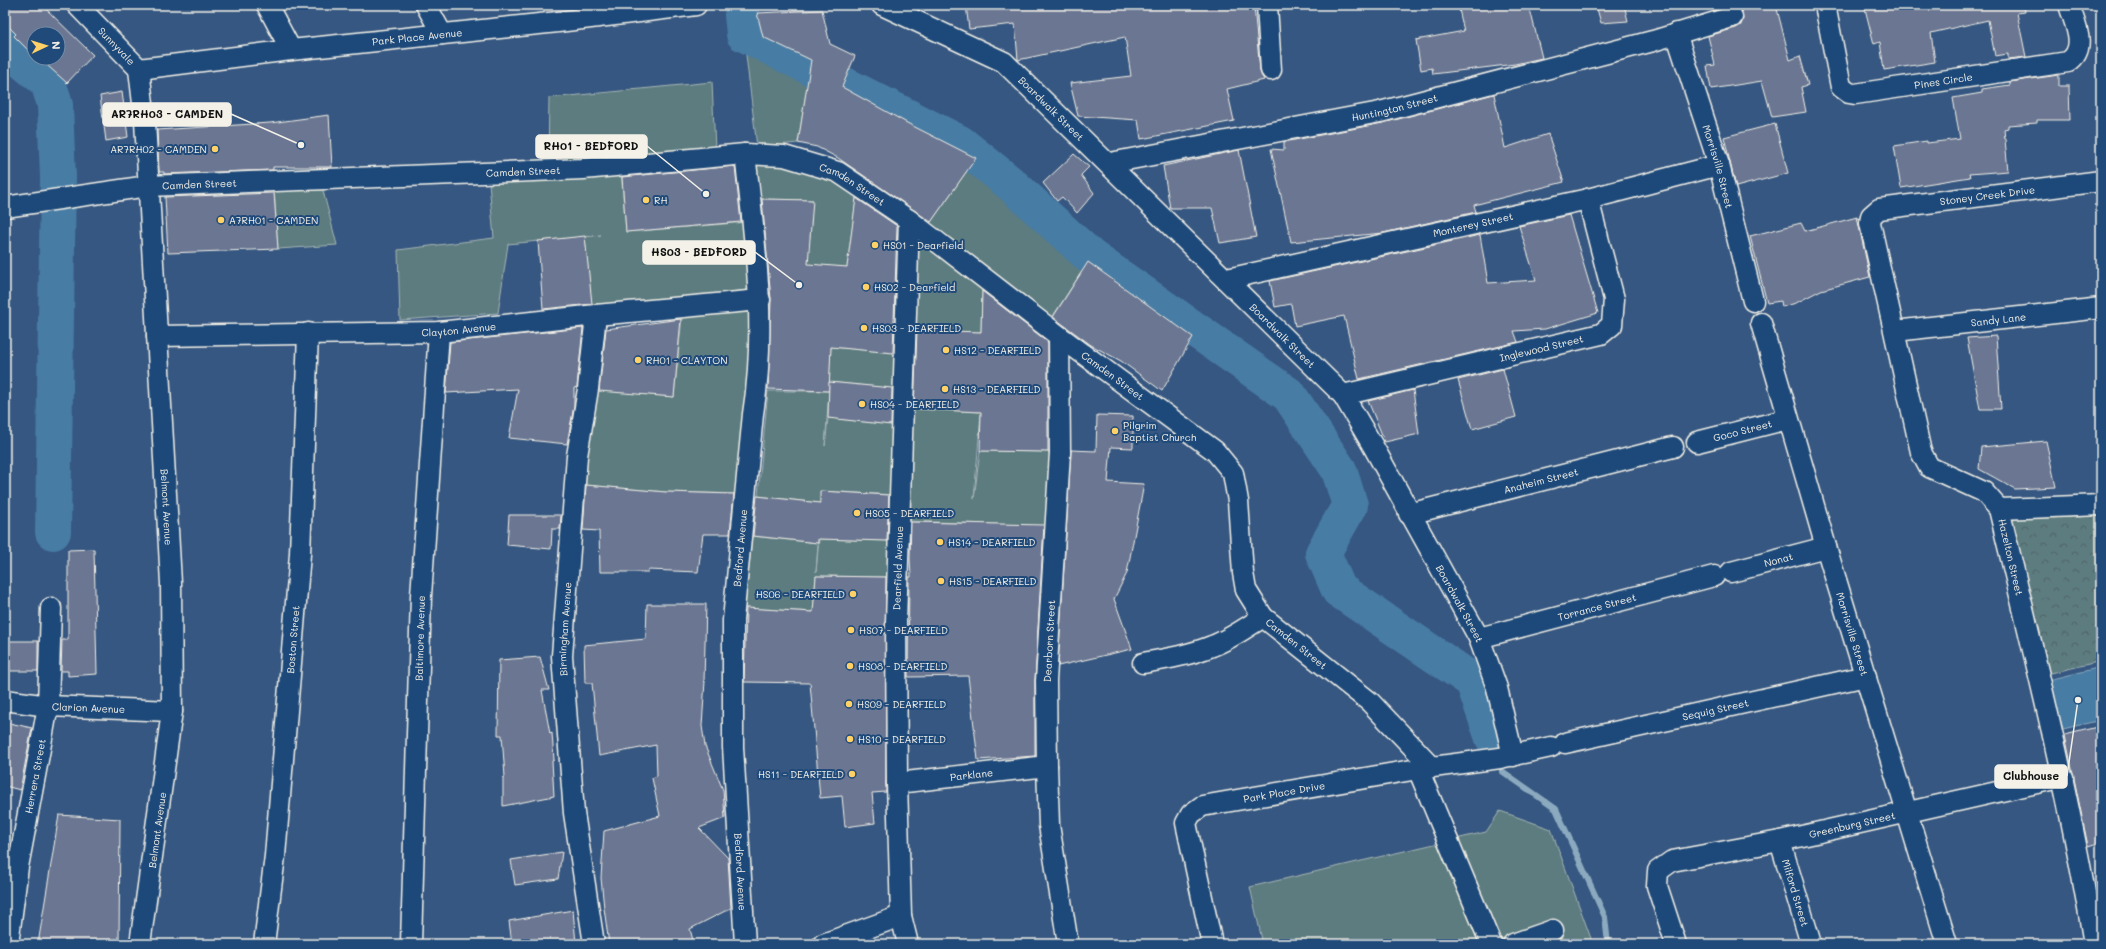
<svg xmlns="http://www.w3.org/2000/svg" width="2106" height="949" font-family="Mali,sans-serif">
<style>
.grass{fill:#5b7b80;stroke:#a8b6b4}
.park{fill:url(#park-crowns);stroke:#a8b6b4}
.water{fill:#477ba4;stroke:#8caabf}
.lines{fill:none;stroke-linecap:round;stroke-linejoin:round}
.stream{stroke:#8caabf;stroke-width:6}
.river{stroke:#477ba4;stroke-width:36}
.building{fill:#6b7692;stroke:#f4f1e8}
.minor-casing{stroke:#f4f1e8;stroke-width:23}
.minor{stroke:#1f4a7a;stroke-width:20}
.poi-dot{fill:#ffd166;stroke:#1f4a7a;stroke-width:1.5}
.labels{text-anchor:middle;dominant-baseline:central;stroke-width:4;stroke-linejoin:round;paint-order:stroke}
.street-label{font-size:10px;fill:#f4f1e8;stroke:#1f4a7a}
.poi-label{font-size:10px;fill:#f4f1e8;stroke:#1f4a7a;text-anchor:start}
.leader{fill:none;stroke:#f4f1e8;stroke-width:1.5}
.callout-dot{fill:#f4f1e8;stroke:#1f4a7a;stroke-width:1.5}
.callout{fill:#f4f1e8;stroke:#f4f1e8;stroke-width:1.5}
.callout-label{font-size:11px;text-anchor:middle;font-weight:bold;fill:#111}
</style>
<defs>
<pattern id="park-crowns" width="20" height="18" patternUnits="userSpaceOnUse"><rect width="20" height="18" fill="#5b7b80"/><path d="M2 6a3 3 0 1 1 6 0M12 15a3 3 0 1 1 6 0" fill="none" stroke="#536466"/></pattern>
</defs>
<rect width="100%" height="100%" fill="#365781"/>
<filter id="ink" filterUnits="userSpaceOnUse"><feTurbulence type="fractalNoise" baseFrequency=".025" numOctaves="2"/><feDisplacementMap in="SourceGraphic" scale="8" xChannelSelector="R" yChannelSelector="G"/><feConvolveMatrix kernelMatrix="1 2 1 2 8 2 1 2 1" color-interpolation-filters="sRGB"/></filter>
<g filter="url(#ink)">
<g class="grass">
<path d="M 745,47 L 809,73 L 798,143 L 757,147 Z"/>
<path d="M 712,82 L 715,150 L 548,163 L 549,98 Z"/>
<path d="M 976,158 L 1011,184 L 1062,237 L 1091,257 L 1051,319 L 929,225 Z"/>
<path d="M 784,163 L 815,171 L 857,193 L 847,267 L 764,264 L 764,241 L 810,238 L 812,200 L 759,199 L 755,166 Z"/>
<path d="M 621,171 L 626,232 L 748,222 L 754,273 L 747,290 L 592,308 L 585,237 L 601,235 L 508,244 L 498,313 L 400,320 L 398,250 L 494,238 L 489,183 Z"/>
<path d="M 274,186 L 322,187 L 337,245 L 278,249 Z"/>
<path d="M 916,233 L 982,286 L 981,332 L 914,330 Z"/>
<path d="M 753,307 L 745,494 L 666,492 L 575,484 L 588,389 L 674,397 L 682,317 Z"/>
<path d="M 831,347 L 897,353 L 897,389 L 829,382 Z"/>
<path d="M 768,391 L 829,391 L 825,446 L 828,418 L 895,425 L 895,495 L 821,491 L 820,503 L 758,496 Z"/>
<path d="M 908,408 L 981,412 L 974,499 L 980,451 L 1050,452 L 1047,526 L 906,521 Z"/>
<path d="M 752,536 L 818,543 L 816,572 L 819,539 L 894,541 L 892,577 L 816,576 L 813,612 L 745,608 Z"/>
<path d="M 1500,811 L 1551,829 L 1593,944 L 1263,944 L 1250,887 L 1486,832 Z"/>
</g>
<path class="park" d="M 2101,516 L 2101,661 L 2047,674 L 2011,519 Z"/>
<path class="water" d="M 2101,667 L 2101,720 L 2063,729 L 2049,680 Z"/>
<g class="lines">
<path class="stream" d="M 1502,771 L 1556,809 L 1605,917 L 1608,944"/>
<g class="river">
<path d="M 742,15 L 744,34 L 960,143 L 1011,184 L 1091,257 L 1289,395 L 1339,470 L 1350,505 L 1323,553 L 1339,590 L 1473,681 L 1493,738"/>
<path d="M 5,47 L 48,82 L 55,105 L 58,177 L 53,532"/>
</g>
</g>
<g class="building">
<path d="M 5,5 L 42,5 L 93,55 L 67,83 L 39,58 L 58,58 L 58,34 L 34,34 L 33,55 L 14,36 L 16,34 L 5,23 Z"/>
<path d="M 966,5 L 1254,6 L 1260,71 L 1264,80 L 1227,89 L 1234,121 L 1141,139 L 1138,120 L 1078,116 L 1070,83 L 1131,76 L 1125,37 L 1018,60 L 1015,24 L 969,29 Z"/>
<path d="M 1458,5 L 1529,5 L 1542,58 L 1515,64 L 1433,74 L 1432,68 L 1421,70 L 1416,40 L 1464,31 Z"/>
<path d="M 1596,5 L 1624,5 L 1628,21 L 1601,23 Z"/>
<path d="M 1712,5 L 1776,5 L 1790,60 L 1800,56 L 1808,85 L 1801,87 L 1806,112 L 1772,117 L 1762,81 L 1711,89 L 1707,66 L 1715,65 L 1708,36 L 1736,28 L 1741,25 L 1743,19 L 1740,9 L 1735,6 L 1713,11 Z"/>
<path d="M 1864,5 L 2024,5 L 2025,12 L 2017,13 L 2026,57 L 2008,59 L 2008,54 L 1995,56 L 1988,20 L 1931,33 L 1935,62 L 1884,70 L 1880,42 L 1874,44 Z"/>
<path d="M 822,10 L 830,44 L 855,56 L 842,87 L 907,123 L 976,158 L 931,222 L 838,158 L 817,147 L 798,143 L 811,60 L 763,37 L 757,13 Z"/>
<path d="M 2059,75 L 2059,86 L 2069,86 L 2070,120 L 2037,120 L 2037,123 L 2008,125 L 2008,128 L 2004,129 L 2008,171 L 1969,174 L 1970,177 L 1901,188 L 1894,146 L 1927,141 L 1927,143 L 1960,139 L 1953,98 L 1982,93 L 1982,89 L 2010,85 L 2010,82 Z"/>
<path d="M 122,92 L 128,137 L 106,141 L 100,96 Z"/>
<path d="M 1494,94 L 1505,148 L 1548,134 L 1564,182 L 1474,205 L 1476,212 L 1383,233 L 1291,242 L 1271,149 L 1284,150 L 1284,142 L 1383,123 Z"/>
<path d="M 329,115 L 332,167 L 273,167 L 273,170 L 164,174 L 164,172 L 159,172 L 157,130 L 270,123 Z"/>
<path d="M 1775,124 L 1788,173 L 1736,187 L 1724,137 Z"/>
<path d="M 1239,150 L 1256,237 L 1220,243 L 1212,208 L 1170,208 L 1163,166 Z"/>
<path d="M 1074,154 L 1089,167 L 1081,175 L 1094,193 L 1077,213 L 1062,197 L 1057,201 L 1043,183 Z"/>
<path d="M 735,166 L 741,222 L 626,232 L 622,177 Z"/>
<path d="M 274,193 L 278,249 L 168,253 L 165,197 Z"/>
<path d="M 856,198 L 897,226 L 893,353 L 831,347 L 829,391 L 768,389 L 771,299 L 762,199 L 813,200 L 808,264 L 847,267 Z"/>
<path d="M 1569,215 L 1598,313 L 1545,329 L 1514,331 L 1518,342 L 1359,379 L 1344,316 L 1295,326 L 1291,304 L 1275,307 L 1270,281 L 1480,235 L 1488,283 L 1536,280 L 1519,226 Z"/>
<path d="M 1857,217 L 1870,277 L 1821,290 L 1796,303 L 1782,307 L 1781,301 L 1767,303 L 1750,236 L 1801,223 L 1805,231 Z"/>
<path d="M 585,236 L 592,304 L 543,309 L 538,241 Z"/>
<path d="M 1088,262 L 1193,337 L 1162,391 L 1121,361 L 1091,345 L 1053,317 Z"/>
<path d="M 982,291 L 1048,342 L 1048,452 L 980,451 L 981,412 L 914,409 L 917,330 L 981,332 Z"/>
<path d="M 681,319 L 674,397 L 599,391 L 606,329 Z"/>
<path d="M 583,328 L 577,387 L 574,388 L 574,406 L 567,444 L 509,438 L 518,389 L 446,393 L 450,342 Z"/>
<path d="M 1996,336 L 2001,409 L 1980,409 L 1967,338 Z"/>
<path d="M 1503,369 L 1516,417 L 1472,429 L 1458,380 Z"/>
<path d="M 829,382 L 892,388 L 891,425 L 828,418 Z"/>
<path d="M 1413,390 L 1419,434 L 1385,442 L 1368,401 Z"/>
<path d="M 1097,415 L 1133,416 L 1133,448 L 1111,447 L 1108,482 L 1144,484 L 1127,573 L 1114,599 L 1132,649 L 1058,666 L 1071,450 L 1096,451 Z"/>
<path d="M 2046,441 L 2056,487 L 2015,489 L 1979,469 L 1981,447 Z"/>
<path d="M 586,485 L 666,492 L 734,494 L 730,534 L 703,534 L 698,572 L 648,570 L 648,572 L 600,572 L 599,531 L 583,530 Z"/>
<path d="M 820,491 L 889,495 L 887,541 L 818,539 L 818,543 L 753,536 L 757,496 L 820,503 Z"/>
<path d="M 509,515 L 561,515 L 560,529 L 552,529 L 551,549 L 507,545 Z"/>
<path d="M 911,522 L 1044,525 L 1035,680 L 1035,756 L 978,760 L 968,676 L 908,677 L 909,577 L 911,577 L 910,558 Z"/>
<path d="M 94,549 L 97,674 L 68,676 L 68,671 L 61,671 L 62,640 L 68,640 L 68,550 Z"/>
<path d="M 816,576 L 886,577 L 886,792 L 872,793 L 875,823 L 845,827 L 842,796 L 820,798 L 810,683 L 744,682 L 746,608 L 813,612 Z"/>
<path d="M 647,604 L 706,604 L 704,682 L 705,681 L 702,726 L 705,746 L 723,790 L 725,818 L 699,828 L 728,858 L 731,908 L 690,929 L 694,944 L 609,944 L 604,908 L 601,878 L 604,831 L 660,816 L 652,778 L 657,776 L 656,745 L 599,756 L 592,683 L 585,683 L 584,645 L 646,639 Z"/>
<rect x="5" y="641" width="33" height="30"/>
<path d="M 540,657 L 549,690 L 542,690 L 550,734 L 552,733 L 554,760 L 552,761 L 554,796 L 503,806 L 503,778 L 505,777 L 502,735 L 498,735 L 499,660 Z"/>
<path d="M 5,722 L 32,728 L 20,790 L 5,786 Z"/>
<path d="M 2101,726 L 2101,842 L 2088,846 L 2065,735 Z"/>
<path d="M 59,815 L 120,819 L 119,944 L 38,944 Z"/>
<path d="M 562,852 L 558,879 L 515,885 L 511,860 Z"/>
<path d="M 573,910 L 576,944 L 512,944 L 509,921 Z"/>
</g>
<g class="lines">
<g class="minor-casing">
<g id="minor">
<path id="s1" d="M 77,5 L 139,69"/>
<path d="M 267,5 L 291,50"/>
<path d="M 426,5 L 442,34"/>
<path id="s2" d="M 882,5 L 1004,62 L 1343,395 L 1373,446 L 1479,638 L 1497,688 L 1513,756"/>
<path d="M 1267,5 L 1271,70"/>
<path id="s3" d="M 1825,5 L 1841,87 L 1849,93 L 1855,94 L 2068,62 C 2088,49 2075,24 2069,5"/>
<path id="s4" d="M 1676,33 L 1719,165 L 1753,301"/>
<path id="s5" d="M 139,69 L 145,121 L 171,583 L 172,711 L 140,944"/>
<path id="s6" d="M 139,69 L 291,50 L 558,22 L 696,5"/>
<path id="s7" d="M 745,154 C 755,241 767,327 753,414 L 733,620 L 733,747 L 745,944"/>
<path id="s8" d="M 1110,163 L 1380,112 L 1653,41 L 1732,17"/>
<path id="s9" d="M 5,207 L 148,186 L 583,169 L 745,154 L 784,156 L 838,172 L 909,220 L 1059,336 L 1215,451 L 1233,473 L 1238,501 L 1243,573 L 1246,590 L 1263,617 L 1370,702 L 1432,767"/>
<path id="s10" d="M 1227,279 L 1588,199 L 1719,165"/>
<path id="s11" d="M 1761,323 L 1826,547 L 1947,944"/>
<path id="s12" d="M 1895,331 L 2101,308"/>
<path id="s13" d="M 157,336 L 439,332 L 596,315 L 760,300"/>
<path d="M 1059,336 L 1060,453 L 1046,681 L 1047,766 L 1049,825 L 1068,944"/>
<path id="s14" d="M 1343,395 L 1601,334 L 1612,325 L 1614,299 L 1588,199"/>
<path id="s15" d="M 1697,442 L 1788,419"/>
<path d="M 1999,509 L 2101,505"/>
<path id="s16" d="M 1409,514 L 1673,447"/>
<path id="s17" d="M 1731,572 L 1826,547"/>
<path id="s18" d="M 1479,638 L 1714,576"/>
<path d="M 1143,663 C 1166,659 1190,655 1212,646 C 1231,639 1247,627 1263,617"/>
<path id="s19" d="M 5,700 L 48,706 L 172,711"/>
<path id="s20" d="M 1565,743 L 1866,676"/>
<path d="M 1418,769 L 1491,944"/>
<path id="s21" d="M 897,783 L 1047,766"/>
<path id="s22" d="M 1780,841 L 1811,944"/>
<path id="s23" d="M 8,944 L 18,867 L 48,706 L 51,608"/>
<path id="s24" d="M 264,944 L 275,856 L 300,554 L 308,333"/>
<path id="s25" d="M 411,944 L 421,596 L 439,332"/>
<path id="s26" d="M 594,944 L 574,813 L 562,656 L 577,456 L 588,389 L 596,315"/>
<path d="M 823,944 L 901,916"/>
<path id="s27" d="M 908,944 L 901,916 L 897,783 L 896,622 L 909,220"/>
<path id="s28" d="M 1212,944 L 1186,823 L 1191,814 L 1202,806 L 1418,769 L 1500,758 L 1551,747"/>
<path d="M 1513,944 L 1553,930"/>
<path id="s29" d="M 1676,944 L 1657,886 L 1658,871 L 1672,861 L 1780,841 L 2063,777"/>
<path id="s30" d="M 2094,944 C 2070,797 2034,654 1999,509 L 1984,492 L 1929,467 L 1921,452 L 1870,223 L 1871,216 L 1879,209 L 2101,181"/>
</g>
</g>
<use href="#minor" class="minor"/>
</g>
</g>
<g class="poi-dot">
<circle cx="215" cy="149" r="4"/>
<circle cx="646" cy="200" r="4"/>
<circle cx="221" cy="220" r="4"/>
<circle cx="875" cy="245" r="4"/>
<circle cx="866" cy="287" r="4"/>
<circle cx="864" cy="328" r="4"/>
<circle cx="946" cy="350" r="4"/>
<circle cx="638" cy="360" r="4"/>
<circle cx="945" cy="389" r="4"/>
<circle cx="862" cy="404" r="4"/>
<circle cx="1115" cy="431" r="4"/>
<circle cx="857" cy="513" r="4"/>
<circle cx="940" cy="542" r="4"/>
<circle cx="941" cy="581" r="4"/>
<circle cx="853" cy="594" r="4"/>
<circle cx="851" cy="630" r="4"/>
<circle cx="850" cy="666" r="4"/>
<circle cx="849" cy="704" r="4"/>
<circle cx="850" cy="739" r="4"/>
<circle cx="852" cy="774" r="4"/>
</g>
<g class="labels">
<g class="street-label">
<text stroke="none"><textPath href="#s6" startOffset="280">Park Place Avenue</textPath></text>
<text stroke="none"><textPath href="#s1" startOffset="57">Sunnyvale</textPath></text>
<text stroke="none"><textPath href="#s3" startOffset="189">Pines Circle</textPath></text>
<text stroke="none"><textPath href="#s8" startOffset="290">Huntington Street</textPath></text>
<text stroke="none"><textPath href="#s2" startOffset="201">Boardwalk Street</textPath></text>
<text stroke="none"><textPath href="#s4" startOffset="140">Morrisville Street</textPath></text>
<text stroke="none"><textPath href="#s9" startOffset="520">Camden Street</textPath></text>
<text stroke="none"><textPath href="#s9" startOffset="196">Camden Street</textPath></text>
<text stroke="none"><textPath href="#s9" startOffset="856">Camden Street</textPath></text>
<text stroke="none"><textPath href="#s30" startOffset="907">Stoney Creek Drive</textPath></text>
<text stroke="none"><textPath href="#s10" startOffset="252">Monterey Street</textPath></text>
<text stroke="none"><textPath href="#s12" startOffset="104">Sandy Lane</textPath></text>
<text stroke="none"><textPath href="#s13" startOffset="302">Clayton Avenue</textPath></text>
<text stroke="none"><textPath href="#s2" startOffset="525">Boardwalk Street</textPath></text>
<text stroke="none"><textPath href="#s14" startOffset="204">Inglewood Street</textPath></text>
<text stroke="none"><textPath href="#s9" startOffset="1180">Camden Street</textPath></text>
<text stroke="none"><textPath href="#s15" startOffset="47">Goco Street</textPath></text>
<text stroke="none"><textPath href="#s16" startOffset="136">Anaheim Street</textPath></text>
<text stroke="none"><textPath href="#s5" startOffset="439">Belmont Avenue</textPath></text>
<text transform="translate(740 548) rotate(-85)">Bedford Avenue</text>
<text transform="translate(2011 557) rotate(77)">Hazelton Street</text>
<text stroke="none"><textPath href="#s17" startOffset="49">Nonat</textPath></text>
<text stroke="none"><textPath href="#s27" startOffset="377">Dearfield Avenue</textPath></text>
<text stroke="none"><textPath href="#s2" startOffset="849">Boardwalk Street</textPath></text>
<text stroke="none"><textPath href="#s18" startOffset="122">Torrance Street</textPath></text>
<text stroke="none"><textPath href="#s26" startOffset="317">Birmingham Avenue</textPath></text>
<text stroke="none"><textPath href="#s11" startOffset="324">Morrisville Street</textPath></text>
<text stroke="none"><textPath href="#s25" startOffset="306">Baltimore Avenue</textPath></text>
<text stroke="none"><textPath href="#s24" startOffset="306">Boston Street</textPath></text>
<text transform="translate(1049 641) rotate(-87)">Dearborn Street</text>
<text stroke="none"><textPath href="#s9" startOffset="1528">Camden Street</textPath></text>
<text stroke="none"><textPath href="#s19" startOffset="84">Clarion Avenue</textPath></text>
<text stroke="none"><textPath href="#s20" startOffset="154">Sequig Street</textPath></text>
<text stroke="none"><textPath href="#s21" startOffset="75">Parklane</textPath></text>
<text stroke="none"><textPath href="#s23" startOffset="170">Herrera Street</textPath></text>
<text stroke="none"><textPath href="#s28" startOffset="231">Park Place Drive</textPath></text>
<text stroke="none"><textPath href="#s29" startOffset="277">Greenburg Street</textPath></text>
<text transform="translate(157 830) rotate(-82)">Belmont Avenue</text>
<text stroke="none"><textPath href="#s7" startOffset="720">Bedford Avenue</textPath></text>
<text stroke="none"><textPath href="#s22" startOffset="54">Milford Street</textPath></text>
</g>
<g class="poi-label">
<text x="207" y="149" text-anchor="end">AR7RH02 - CAMDEN</text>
<text x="654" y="200">RH</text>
<text x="229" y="220">A7RH01 - CAMDEN</text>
<text x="883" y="245">HS01 - Dearfield</text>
<text x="874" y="287">HS02 - Dearfield</text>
<text x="872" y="328">HS03 - DEARFIELD</text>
<text x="954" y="350">HS12 - DEARFIELD</text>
<text x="646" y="360">RH01 - CLAYTON</text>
<text x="953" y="389">HS13 - DEARFIELD</text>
<text x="870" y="404">HS04 - DEARFIELD</text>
<text x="1123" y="425">Pilgrim<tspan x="1123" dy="12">Baptist Church</tspan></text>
<text x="865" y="513">HS05 - DEARFIELD</text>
<text x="948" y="542">HS14 - DEARFIELD</text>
<text x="949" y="581">HS15 - DEARFIELD</text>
<text x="845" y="594" text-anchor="end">HS06 - DEARFIELD</text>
<text x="859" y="630">HS07 - DEARFIELD</text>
<text x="858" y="666">HS08 - DEARFIELD</text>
<text x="857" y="704">HS09 - DEARFIELD</text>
<text x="858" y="739">HS10 - DEARFIELD</text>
<text x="844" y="774" text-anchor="end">HS11 - DEARFIELD</text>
</g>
</g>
<path class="leader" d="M301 145L231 114M706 194L647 146M799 285L755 252M2078 700L2067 776"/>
<g class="callout-dot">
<circle cx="301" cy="145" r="4"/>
<circle cx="706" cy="194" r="4"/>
<circle cx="799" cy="285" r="4"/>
<circle cx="2078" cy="700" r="4"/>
</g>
<g class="callout">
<rect x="103" y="103" width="128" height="23" rx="4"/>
<rect x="536" y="135" width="111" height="23" rx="4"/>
<rect x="643" y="241" width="112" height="23" rx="4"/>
<rect x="1995" y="765" width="72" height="23" rx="4"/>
</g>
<g class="callout-label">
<text x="167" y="118">AR7RH03 - CAMDEN</text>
<text x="591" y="150">RH01 - BEDFORD</text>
<text x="699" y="256">HS03 - BEDFORD</text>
<text x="2031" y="780">Clubhouse</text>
</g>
<rect width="2106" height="949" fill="none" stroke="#1f4a7a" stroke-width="20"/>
<rect x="10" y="10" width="2086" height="929" fill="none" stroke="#f4f1e8" stroke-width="1.5" filter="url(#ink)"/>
<g transform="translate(46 46) rotate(86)"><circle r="19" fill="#1f4a7a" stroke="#748da6"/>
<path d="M0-3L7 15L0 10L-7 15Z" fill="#ffd166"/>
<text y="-6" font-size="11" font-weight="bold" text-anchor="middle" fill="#f4f1e8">N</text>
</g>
</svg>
